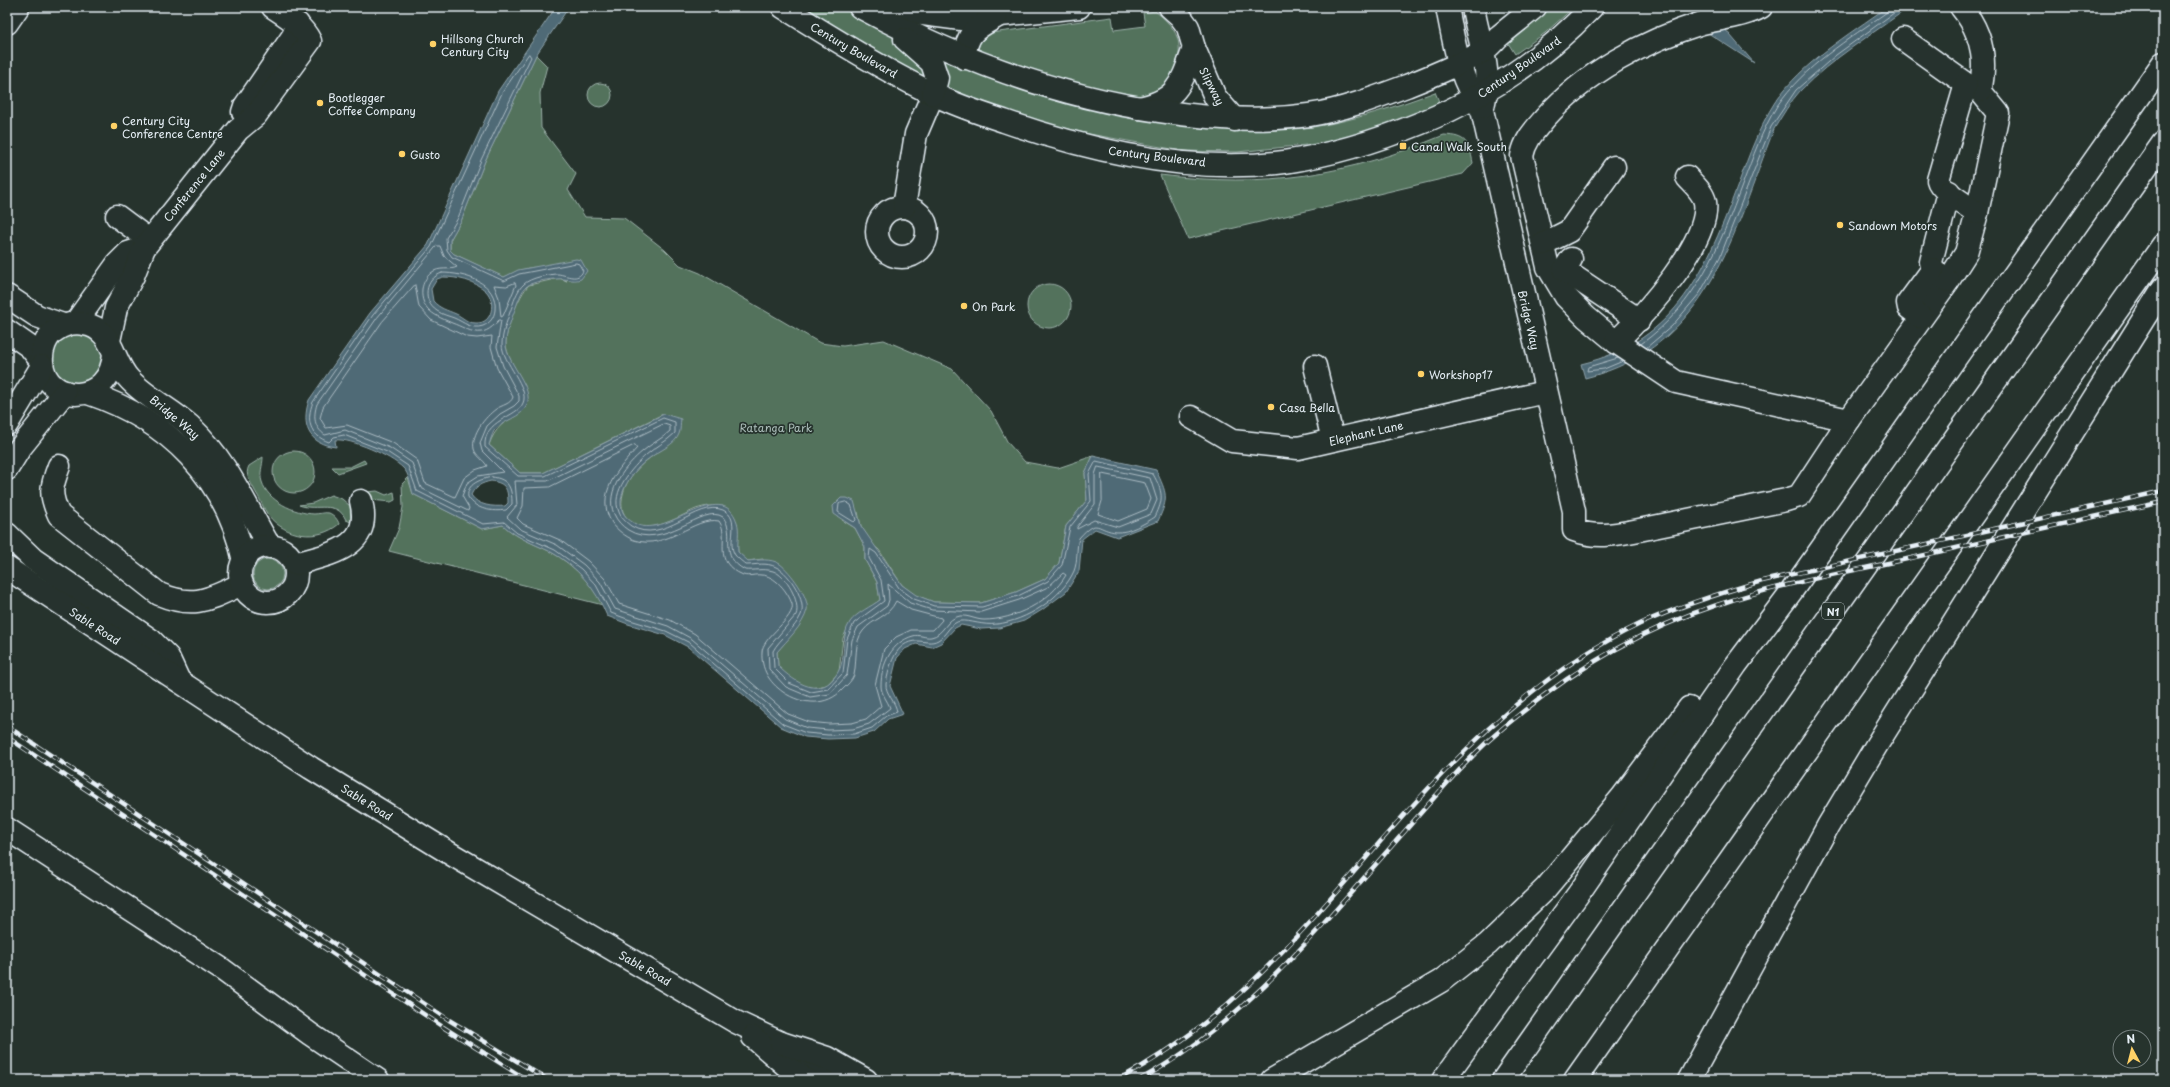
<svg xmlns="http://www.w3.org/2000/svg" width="2170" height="1087" font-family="'Playpen Sans',sans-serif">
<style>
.green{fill:#52725c;stroke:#9db2aa}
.water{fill:#506b76;stroke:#8da1aa;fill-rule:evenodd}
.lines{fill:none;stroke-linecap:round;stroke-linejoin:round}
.shore{stroke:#abbbc4;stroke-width:1}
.minor-casing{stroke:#e8f1f8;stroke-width:25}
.major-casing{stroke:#e8f1f8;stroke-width:25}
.highway-casing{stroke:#e8f1f8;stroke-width:25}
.minor{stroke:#26332d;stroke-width:22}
.major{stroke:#26332d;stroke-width:22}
.highway{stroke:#26332d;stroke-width:22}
.rail-casing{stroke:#e8f1f8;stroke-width:4.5}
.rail{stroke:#26332d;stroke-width:3;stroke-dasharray:9;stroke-linecap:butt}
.poi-dot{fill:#ffd166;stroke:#26332d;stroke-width:1.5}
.labels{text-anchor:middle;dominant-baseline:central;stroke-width:3.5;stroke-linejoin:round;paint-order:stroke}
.shield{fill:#26332d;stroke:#aeb8bb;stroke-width:1}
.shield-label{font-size:10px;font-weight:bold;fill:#e8f1f8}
.poi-label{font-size:11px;fill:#e8f1f8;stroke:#26332d;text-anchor:start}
.street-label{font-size:11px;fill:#e8f1f8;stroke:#26332d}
.park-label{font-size:11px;fill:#acbeba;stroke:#26332d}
</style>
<rect width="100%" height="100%" fill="#26332d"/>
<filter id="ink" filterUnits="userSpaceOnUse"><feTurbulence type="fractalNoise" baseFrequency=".025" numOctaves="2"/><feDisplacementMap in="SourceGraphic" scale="8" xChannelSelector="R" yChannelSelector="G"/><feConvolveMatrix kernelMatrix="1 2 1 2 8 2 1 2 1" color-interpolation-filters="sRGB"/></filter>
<g filter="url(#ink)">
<g class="green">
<path d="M 795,7 C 809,7 825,5 838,7 C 849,9 877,28 888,34 C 911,46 935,57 959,66 C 1043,101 1132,122 1222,128 C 1252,130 1283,131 1313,127 C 1355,120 1395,107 1435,92 L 1440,104 L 1356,136 L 1316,144 L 1237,152 L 1183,151 L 1084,133 L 1031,119 L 974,100 L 932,82 Z"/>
<path d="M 1548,7 L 1574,7 L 1545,33 L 1515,54 L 1508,43 Z"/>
<path d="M 1155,11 C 1188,36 1182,55 1168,89 L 1137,99 L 1050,80 L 978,51 L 979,44 L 975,42 L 982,35 L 991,33 L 1112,17 L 1114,30 L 1145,26 L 1143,13 Z"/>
<path d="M 536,55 L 547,66 L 540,93 L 541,128 L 576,174 L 568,190 L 585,217 L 624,218 L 665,250 L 680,265 L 700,273 L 820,343 L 843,346 L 884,340 L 952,369 L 991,411 L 1008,443 L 1025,462 L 1058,468 L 1093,456 L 1085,473 L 1087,500 L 1066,526 L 1059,563 L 1045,579 L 1016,592 L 981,603 L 934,602 L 915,595 L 902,585 L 879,550 L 871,543 L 861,526 L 858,512 L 842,520 L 855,528 L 865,547 L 865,560 L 877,582 L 880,600 L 851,621 L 843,638 L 839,672 L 827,685 L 811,688 L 791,680 L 778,666 L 777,652 L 789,638 L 763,559 L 747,561 L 738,552 L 736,521 L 723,506 C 714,505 705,506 696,509 C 677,517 644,540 626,517 C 621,510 621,503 623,494 C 628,472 649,458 667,446 L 663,414 L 543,473 L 520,473 L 489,445 C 495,428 503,422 519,414 L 525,386 C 518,373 509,361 506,346 C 504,332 519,294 529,285 L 559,278 L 567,281 C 536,264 537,263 504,277 L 499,275 L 454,254 L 450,250 L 450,240 L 462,219 L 485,161 Z"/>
<circle cx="600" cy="95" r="12"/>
<path d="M 1444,135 C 1466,136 1469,142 1473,163 L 1463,174 L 1188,239 L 1160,175 C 1266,188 1346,176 1444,135 Z"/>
<circle cx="1049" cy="306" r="22"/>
<path d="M 86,329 L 107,358 L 94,382 L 67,385 L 53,372 C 52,335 50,337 86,329 Z"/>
<circle cx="294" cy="472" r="21"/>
<path d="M 263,457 C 263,466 259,473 262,482 C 268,501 294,513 314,514 C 319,514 324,512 329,513 C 334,515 338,520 339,524 C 318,542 285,537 268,515 C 263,508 260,498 255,491 C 251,482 244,475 249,466 Z"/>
<path d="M 364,460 L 366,463 L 338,473 L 332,467 L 350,467 Z"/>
<path d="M 408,478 L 413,494 L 482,529 L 503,525 C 518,539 533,543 551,552 C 574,565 591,583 603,605 L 389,551 L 399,528 L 403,507 L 402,484 Z"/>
<path d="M 377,491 L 386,495 L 394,492 L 395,500 L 391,502 L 371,500 L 367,492 Z"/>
<path d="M 331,495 L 342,499 L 350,506 L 351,522 L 346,520 C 337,499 316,512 299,505 L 313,503 Z"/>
<circle cx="268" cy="574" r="15"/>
</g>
<g class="water">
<path d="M 556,7 L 569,7 L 536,55 L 485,161 L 462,219 L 450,240 L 450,250 L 454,254 L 504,277 L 518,270 L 576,259 L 581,260 L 587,271 L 581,279 C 572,282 566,278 557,279 C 549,279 538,281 530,284 C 522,288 519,299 516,307 C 512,318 505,334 506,346 C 508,364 534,388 527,405 C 522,418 502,420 494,431 C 492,435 490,441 489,445 L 520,473 L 543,473 L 664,414 L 681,419 C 680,423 681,430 679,434 C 675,445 660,450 651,457 C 637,466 616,491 622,510 C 624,516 629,520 634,523 C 664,542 722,476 737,522 C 740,531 737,542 738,552 L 748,561 C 758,560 771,558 780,564 C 790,571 810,598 807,610 C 803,626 787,640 777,652 L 778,666 C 795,683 822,701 838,672 C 847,658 840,637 850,622 C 856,613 872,606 880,600 L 877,582 L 865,560 L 865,547 L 855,528 L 834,514 L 833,506 L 841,498 L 847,498 L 854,501 L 861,526 L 902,585 L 916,595 L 934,602 L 981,603 L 1016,592 L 1045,579 L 1059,563 L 1066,526 L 1087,500 L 1085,473 L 1093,456 L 1156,470 C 1167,494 1169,497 1158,521 L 1117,537 L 1095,529 L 1082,539 L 1079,571 L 1066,592 L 1042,610 L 1024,621 L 999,628 L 981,629 L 961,625 L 955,628 L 941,643 L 932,647 L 916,644 L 905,649 L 897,658 L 890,686 L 903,714 L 888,719 L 874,732 L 855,738 L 828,739 L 805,737 L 781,727 L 688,647 L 665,635 L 628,624 L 607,616 C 596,589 577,566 551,552 C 533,543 518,539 503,525 L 482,529 L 413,494 C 411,487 409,473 403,468 C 391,456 351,438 335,440 L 336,447 C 308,444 301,425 309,400 L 370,313 L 428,245 L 498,91 ZM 443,277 C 457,277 475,281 486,291 C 496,301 493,324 476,323 C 467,323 463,317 456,314 C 447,310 440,309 433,301 L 431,289 L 437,279 ZM 491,481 C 506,483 508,489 508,503 L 505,506 C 493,507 478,506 471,495 C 475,486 482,483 491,481 Z"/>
<path d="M 1887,7 L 1909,7 C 1873,34 1832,58 1800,91 C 1790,102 1782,116 1774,129 C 1733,233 1710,347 1585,378 L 1581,364 C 1678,341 1707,267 1739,182 C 1749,155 1759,127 1775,102 C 1803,62 1848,35 1887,7 Z"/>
<path d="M 1724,28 L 1754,63 L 1705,31 Z"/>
</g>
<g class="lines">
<g class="shore">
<path d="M 529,54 L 531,57 L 481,160 L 458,218 L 446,238 L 447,250 L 452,257 L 504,281 L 519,274 L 576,263 L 579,264 L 583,271 C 578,282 567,275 558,274 C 549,274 530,278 524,284 C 516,291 514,302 510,312 C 507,321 502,334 502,344 C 502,362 530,388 523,403 C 517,418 483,419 485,447 L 518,476 L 545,476 L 663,418 L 675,422 L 675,433 C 666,442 655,447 646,455 C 632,468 610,492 619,512 C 621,518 626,522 631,526 C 663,546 697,499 723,510 C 742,519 726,542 735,555 C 737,558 743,562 746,565 C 757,565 766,562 776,567 C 790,573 807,602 801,615 C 795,629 780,638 773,651 L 774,668 L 789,683 L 811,692 L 828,689 L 843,673 L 847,639 L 854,623 L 884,601 L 881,580 L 869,558 L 870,549 L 876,553 L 899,588 L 914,599 L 934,606 L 982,607 L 1018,596 L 1048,581 L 1062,565 L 1070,527 L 1091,501 L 1089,474 L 1096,461 L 1153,474 C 1163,492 1164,499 1155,517 C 1146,523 1128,533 1117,532 C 1097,531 1098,516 1079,538 C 1076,548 1078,561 1074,571 C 1062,598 1026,621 997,624 C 983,626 970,620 961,621 C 950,622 947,635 938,640 C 931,644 925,641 917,641 C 895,641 889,667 886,684 C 885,693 896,702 897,712 L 886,716 L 872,728 L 854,734 L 828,735 L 806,733 L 783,724 L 690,643 L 666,631 L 630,620 L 611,613 L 596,585 L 581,569 L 555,550 L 517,533 L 504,522 L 483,524 L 417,491 L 408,466 L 387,452 L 344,435 L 334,437 L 329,442 C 309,435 306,420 313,402 L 373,315 L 431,247 L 502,93 Z"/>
<path d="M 437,246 L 440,246 L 444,256 L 457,267 C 450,271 439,266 431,273 C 426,277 423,283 422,289 C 420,310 436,316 452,323 C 471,330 481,341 499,320 L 501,320 L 497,347 L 503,366 L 519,396 L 519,401 L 514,406 L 500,414 L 487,426 L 480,443 L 482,451 L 503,472 L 478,476 L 467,483 L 462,496 L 469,508 L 468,511 L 421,488 L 412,463 L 390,448 L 345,430 L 325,435 C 314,427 313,417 317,404 L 377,318 Z"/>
<path d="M 442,273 C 464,273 498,282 495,310 C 494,318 490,323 483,326 C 471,330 464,322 454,318 C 449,316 443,315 437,311 C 422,301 424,279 442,273 Z"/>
<path d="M 515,283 L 516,285 L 503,316 L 501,317 L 499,298 L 494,285 L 506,286 Z"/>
<path d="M 415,285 L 419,307 L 431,320 L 467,337 L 477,338 L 492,336 L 491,347 L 497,368 L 513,397 C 511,404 502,405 496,409 C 485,417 471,434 474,449 C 476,456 484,460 487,466 L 475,470 L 464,478 L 455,497 L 425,483 L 417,460 L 393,443 L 347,425 L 326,428 L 320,418 L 323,407 L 382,322 Z"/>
<path d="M 1641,344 C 1698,303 1719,247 1743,183 C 1753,157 1762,130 1777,106 C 1804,66 1849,39 1887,12 L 1889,7"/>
<path d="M 1646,348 L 1672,326 L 1700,293 L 1720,257 L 1771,127 L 1796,90 L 1836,55 L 1902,7"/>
<path d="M 1618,358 L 1588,367 L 1587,371 L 1604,369 L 1623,361"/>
<path d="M 664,424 L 670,426 L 670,431 C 662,439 652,443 643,451 C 627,464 604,491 614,514 C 617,521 622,526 628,530 C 663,552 703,503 723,517 C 737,535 717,555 745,570 C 754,571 763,568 773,571 C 786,575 801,602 796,615 L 768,648 L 769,669 L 786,687 L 810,697 L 830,694 L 847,675 L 852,640 L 858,627 L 887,606 L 889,600 L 888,584 L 910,603 L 932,610 L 981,612 L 1019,600 L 1048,587 L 1063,573 L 1066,575 C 1050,602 1014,620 984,620 C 976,620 968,615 960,616 C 946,618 944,635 931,637 C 925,638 919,634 913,636 C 892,642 881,664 881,686 C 881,694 888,701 890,708 L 869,724 L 853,729 L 828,730 L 807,728 L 785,719 L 692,639 L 668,626 L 615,609 L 600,582 L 584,565 L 557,545 L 520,529 L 507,517 L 517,505 L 515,481 L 547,481 Z"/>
<path d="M 635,445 L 637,448 C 619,468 594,495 612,523 C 617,530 626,537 634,540 C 667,551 694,516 719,521 C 731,538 710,561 743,575 C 749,577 755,574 761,575 C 775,575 788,592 792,604 C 796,618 762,637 762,652 C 761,669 769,682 783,692 C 802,705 827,707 843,689 C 847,685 852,681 854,675 C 857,662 854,641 863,631 C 873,618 888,618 896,601 L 911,610 L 941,618 L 942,620 L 933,630 L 911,630 L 896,637 L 884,649 L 875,685 L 881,706 L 866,719 L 852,723 L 829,724 L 809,722 L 788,714 L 695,634 L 670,620 L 619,604 L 605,579 L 588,561 L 560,540 L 523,524 L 517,518 L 523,506 L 524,488 L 549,487 Z"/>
<path d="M 1098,467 L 1150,478 L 1157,500 L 1151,514 L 1118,527 L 1094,520 L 1077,529 L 1077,527 L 1095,504 L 1095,475 Z"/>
<path d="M 1102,474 L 1145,483 L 1151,499 L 1147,509 L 1118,521 L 1098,514 L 1102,501 Z"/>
<path d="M 492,477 C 509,479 512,488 512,504 L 506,510 C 492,512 476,510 468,497 C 466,484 481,479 492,477 Z"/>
<path d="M 846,502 L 851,505 L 856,520 L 854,522 L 838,512 L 839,504 Z"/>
</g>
<g class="minor-casing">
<g id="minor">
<path d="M 890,7 L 915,13 L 961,19 L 1079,7"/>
<path d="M 1170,7 L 1180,16 L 1188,27 L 1194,48 L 1215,97 L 1235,120"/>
<path d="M 1447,7 C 1454,42 1459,81 1482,110 L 1574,511 L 1574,530 C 1595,538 1613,535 1634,531 L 1786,500 L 1799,496 L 1849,420 L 1948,281 L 1966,253 L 1977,213 L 1998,113 L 1980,91 L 1966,84 L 1903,39"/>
<path d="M 1473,7 C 1479,46 1493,66 1483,107"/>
<path d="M 1761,7 C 1743,17 1722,18 1702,23 C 1644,41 1586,72 1545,118 C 1534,131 1525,140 1522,156 L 1548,267 L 1566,297 L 1586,317 L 1616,342 L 1676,382 L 1849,420"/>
<path d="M 1961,7 C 1982,32 1987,61 1980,91"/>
<path d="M 7,23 L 18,7"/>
<path d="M 964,58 C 967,32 975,29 996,17"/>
<path d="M 1966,84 L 1938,180 C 1940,190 1968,206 1977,213"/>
<path d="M 1138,108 C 1178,101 1182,82 1194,48"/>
<path d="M 243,112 L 245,106 L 293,36 L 298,24"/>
<circle cx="902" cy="232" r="25"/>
<path d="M 904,207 L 916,134 L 933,94"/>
<path d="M 117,216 L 149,240"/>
<path d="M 1543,244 L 1569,231 L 1614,167"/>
<path d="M 1571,259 L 1564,270 L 1639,320"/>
<path d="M 1948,281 L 1933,269 L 1931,262 L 1949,192"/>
<path d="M 7,296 L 37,316 L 63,325"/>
<path d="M 1921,317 L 1909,308 L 1908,303 L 1933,269"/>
<path d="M 76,322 L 118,263 L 128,253 L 144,248"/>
<path d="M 7,331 L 30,347 L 41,361"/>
<path d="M 109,341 L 116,308 L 133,276 L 144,248 L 238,130 L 256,115 L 310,41 C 302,25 288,17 273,7"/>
<path d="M 1616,342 C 1644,315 1711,241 1705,202 C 1703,192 1693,184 1687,177"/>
<path d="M 114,353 C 111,407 45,405 42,362 C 41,350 46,336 56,330 C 65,324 74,322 84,324 C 114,328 112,363 130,380 C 147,398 171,409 190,426 C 228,462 244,503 270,547"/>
<path d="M 1315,366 L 1333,440"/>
<path d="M 88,393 C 168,420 226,477 244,561"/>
<path d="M 1191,417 L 1232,441 L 1298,448 L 1545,392"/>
<path d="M 59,466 C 51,487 49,494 59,515 L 159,594 C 195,609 209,599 242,584"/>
<circle cx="268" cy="574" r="28"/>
<path d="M 295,564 C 330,554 373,548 361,501"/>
<path d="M 7,829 L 223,970 L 310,1034 L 378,1080"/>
</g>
</g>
<g class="major-casing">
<g id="major">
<path d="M 783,7 C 830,37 879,67 929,92 C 953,104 979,113 1004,121 C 1090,151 1192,174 1284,162 C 1331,155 1377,141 1421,123 C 1487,96 1543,59 1592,7"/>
<path d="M 860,7 C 955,58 1054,96 1160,111 C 1210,119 1259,122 1309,115 C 1343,110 1377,97 1409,85 C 1434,75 1459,65 1482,52 C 1488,48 1493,42 1498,37 C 1510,27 1523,17 1535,7"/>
<path d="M 905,39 L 932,63 L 937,78 L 933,94"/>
<path d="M 7,424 L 42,366"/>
<path d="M 7,469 L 20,448 L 65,392"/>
<path d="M 7,534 L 33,559 L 151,640 L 168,657 L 179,681"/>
<path d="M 7,568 L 311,768 L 451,854 L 736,1022 L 781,1043 L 843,1080"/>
<path d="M 753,1037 L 790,1069 L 807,1080"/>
</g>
</g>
<g class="highway-casing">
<g id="highway">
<path d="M 781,1043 L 827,1058 L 866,1080"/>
<path d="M 1272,1080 L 1441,981 L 1488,944 L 1546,888 L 1622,797 L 1689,708"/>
<path d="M 1443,1080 L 1579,893 L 1736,665 L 1791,592 L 2163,63"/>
<path d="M 1503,1080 L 2163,143"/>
<path d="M 1575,1080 L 2163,245"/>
<path d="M 1689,1080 L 1828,826 L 1876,746 L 2163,288"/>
</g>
</g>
<use href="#minor" class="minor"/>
<use href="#major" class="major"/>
<use href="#highway" class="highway"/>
<g class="rail-casing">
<g id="rail">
<path d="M 7,726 L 449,1020 L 548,1080"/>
<path d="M 7,737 L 443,1027 L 527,1080"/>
<path d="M 1117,1080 C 1259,1007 1337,881 1445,771 C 1502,712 1566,659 1640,624 C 1679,606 1720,593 1762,581 L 2163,491"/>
<path d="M 1139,1080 C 1248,1021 1325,921 1405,831 C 1432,800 1458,769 1488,741 C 1555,681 1631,633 1717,605 C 1779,584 1843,573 1907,559 C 1992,540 2077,520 2163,502"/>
</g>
</g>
<use href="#rail" class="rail"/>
</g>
</g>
<g class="poi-dot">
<circle cx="433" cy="44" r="4"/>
<circle cx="320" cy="103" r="4"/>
<circle cx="114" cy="126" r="4"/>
<rect x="1399" y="142" width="8" height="8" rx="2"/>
<circle cx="402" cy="154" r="4"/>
<circle cx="1840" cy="225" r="4"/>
<circle cx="964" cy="306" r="4"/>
<circle cx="1421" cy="374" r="4"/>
<circle cx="1271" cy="407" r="4"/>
</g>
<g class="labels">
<rect class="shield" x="1822" y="603" width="22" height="16" rx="3"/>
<g class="shield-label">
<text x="1833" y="611">N1</text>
</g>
<g class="poi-label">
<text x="441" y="38">Hillsong Church<tspan x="441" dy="13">Century City</tspan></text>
<text x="328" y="97">Bootlegger<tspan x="328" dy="13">Coffee Company</tspan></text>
<text x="122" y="120">Century City<tspan x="122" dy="13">Conference Centre</tspan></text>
<text x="1411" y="146">Canal Walk South</text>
<text x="410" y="154">Gusto</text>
<text x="1848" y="225">Sandown Motors</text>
<text x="972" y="306">On Park</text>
<text x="1429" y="374">Workshop17</text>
<text x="1279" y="407">Casa Bella</text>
</g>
<g class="street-label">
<text transform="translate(854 50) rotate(30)">Century Boulevard</text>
<text transform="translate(1519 67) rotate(-35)">Century Boulevard</text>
<text transform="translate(1212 86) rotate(63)">Slipway</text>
<text transform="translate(1157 156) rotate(7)">Century Boulevard</text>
<text transform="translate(194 185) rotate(-51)">Conference Lane</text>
<text transform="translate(1529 320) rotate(77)">Bridge Way</text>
<text transform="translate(175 417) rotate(40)">Bridge Way</text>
<text transform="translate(1366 433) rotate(-13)">Elephant Lane</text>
<text transform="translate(95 626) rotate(33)">Sable Road</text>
<text transform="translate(367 802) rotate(32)">Sable Road</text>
<text transform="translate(645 968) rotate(30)">Sable Road</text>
</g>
<g class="park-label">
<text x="776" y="427">Ratanga Park</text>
</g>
</g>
<rect width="2170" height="1087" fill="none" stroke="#26332d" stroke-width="24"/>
<rect x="12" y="12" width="2146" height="1063" fill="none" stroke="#e8f1f8" stroke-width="1.5" filter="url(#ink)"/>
<g transform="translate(2132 1049) rotate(353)"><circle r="19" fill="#26332d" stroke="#747f7e"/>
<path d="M0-3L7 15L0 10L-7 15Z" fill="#ffd166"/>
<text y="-6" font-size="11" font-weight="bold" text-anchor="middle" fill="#e8f1f8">N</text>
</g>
</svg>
